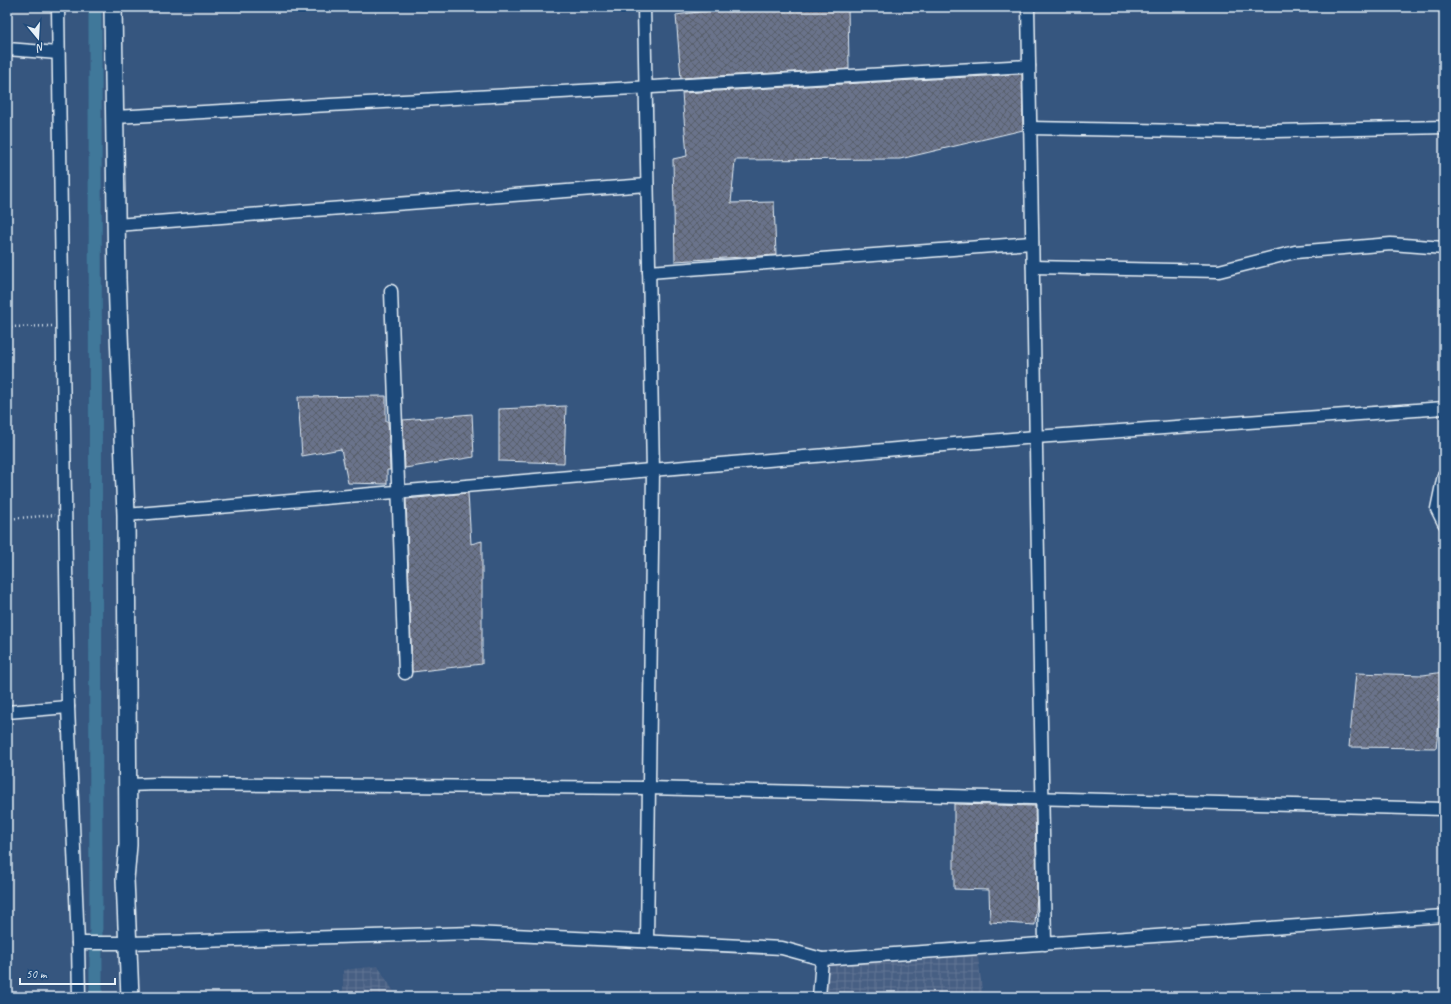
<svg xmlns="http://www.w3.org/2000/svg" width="1451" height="1004" font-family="Caveat,sans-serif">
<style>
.industrial{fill:url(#industrial-grid)}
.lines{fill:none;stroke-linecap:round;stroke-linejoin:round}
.canal{stroke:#40789a;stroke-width:13}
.building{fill:url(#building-cross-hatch);stroke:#e8f1f8}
.street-casing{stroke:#e8f1f8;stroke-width:15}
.secondary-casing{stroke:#e8f1f8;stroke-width:20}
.path{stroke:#e8f1f8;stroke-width:2.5;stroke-dasharray:1 3;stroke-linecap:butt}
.street{stroke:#1f4a7a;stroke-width:12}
.secondary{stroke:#1f4a7a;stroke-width:17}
</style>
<defs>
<pattern id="industrial-grid" width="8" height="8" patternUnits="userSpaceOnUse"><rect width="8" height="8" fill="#465f83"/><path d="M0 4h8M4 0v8" fill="none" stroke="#617695"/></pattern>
<pattern id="building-cross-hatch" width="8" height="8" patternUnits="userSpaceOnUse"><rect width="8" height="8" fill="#6b738b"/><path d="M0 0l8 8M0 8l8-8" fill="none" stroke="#585e6a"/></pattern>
</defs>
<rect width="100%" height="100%" fill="#36567f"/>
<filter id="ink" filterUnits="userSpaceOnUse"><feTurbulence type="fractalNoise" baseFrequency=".025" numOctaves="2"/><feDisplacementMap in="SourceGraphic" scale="8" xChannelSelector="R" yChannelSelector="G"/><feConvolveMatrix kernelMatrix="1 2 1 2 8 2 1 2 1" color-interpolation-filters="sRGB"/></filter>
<g filter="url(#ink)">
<g class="industrial">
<path d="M 977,949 L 983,997 L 827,997 L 822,959 Z"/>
<path d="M 378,966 L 397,997 L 343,997 L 343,970 Z"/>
</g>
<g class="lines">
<path class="canal" d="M 95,7 L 96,997"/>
</g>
<g class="building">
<path d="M 736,7 L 848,7 L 849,69 L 681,78 L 676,15 Z"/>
<path d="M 1022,74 L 1023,130 L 900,159 L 735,160 L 731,203 L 774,202 L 776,255 L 675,261 L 673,159 L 687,156 L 682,93 Z"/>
<path d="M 386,396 L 386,421 L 388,421 L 390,470 L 387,470 L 387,484 L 348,483 L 341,449 L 302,456 L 298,397 Z"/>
<path d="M 566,406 L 564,463 L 499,461 L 499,409 Z"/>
<path d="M 472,414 L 474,457 L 405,468 L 403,420 Z"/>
<path d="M 468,493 L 471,544 L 482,541 L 482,664 L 412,672 L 406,499 Z"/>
<path d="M 1444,672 L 1444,682 L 1436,748 L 1349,747 L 1356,673 L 1423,675 Z"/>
<path d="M 954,804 L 1035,806 L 1037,895 L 1035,925 L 990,922 L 989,890 L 954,889 Z"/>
</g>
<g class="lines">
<g class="street-casing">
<g id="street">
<path d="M 58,7 L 68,707 L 78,943 L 79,997"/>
<path d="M 644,7 L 653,471 L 647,941"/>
<path d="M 1028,7 L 1045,944"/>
<path d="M 7,49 L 58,53"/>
<path d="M 115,117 L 1029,66"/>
<path d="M 1030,128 L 1238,132 L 1444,127"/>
<path d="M 116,225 L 647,185"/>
<path d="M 1033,267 L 1219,271 L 1295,252 L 1391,244 L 1444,248"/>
<path d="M 649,272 L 1032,243"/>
<path d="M 391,291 L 405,673"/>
<path d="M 1444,475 L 1437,509 L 1444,523"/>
<path d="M 126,515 L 1036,437 L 1444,408"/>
<path d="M 7,712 L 68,707"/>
<path d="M 128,785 L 157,784 L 649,788 L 1444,809"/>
<path d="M 78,943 L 129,943 L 474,933 L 782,948 L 822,959 L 1444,916"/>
<path d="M 819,997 L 822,959"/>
</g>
</g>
<g class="secondary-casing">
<path id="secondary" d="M 113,7 L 117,280 L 126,515 L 128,845 L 125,879 L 130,997"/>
</g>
<g class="path">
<path d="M 7,327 L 52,326"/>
<path d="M 7,519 L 55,515"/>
</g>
<use href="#street" class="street"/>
<use href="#secondary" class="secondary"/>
</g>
</g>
<rect width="1451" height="1004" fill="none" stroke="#1f4a7a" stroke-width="24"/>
<rect x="12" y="12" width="1427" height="980" fill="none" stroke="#e8f1f8" stroke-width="1.5" filter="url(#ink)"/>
<g transform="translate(38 38) rotate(162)" stroke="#1f4a7a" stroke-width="3" paint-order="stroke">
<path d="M0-3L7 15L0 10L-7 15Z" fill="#e8f1f8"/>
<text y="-6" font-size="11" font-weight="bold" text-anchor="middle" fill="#e8f1f8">N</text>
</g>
<path d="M20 978v6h95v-6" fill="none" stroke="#e8f1f8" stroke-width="2"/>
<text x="26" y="978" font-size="12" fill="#e8f1f8" stroke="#1f4a7a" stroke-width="3" paint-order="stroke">50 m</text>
</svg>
